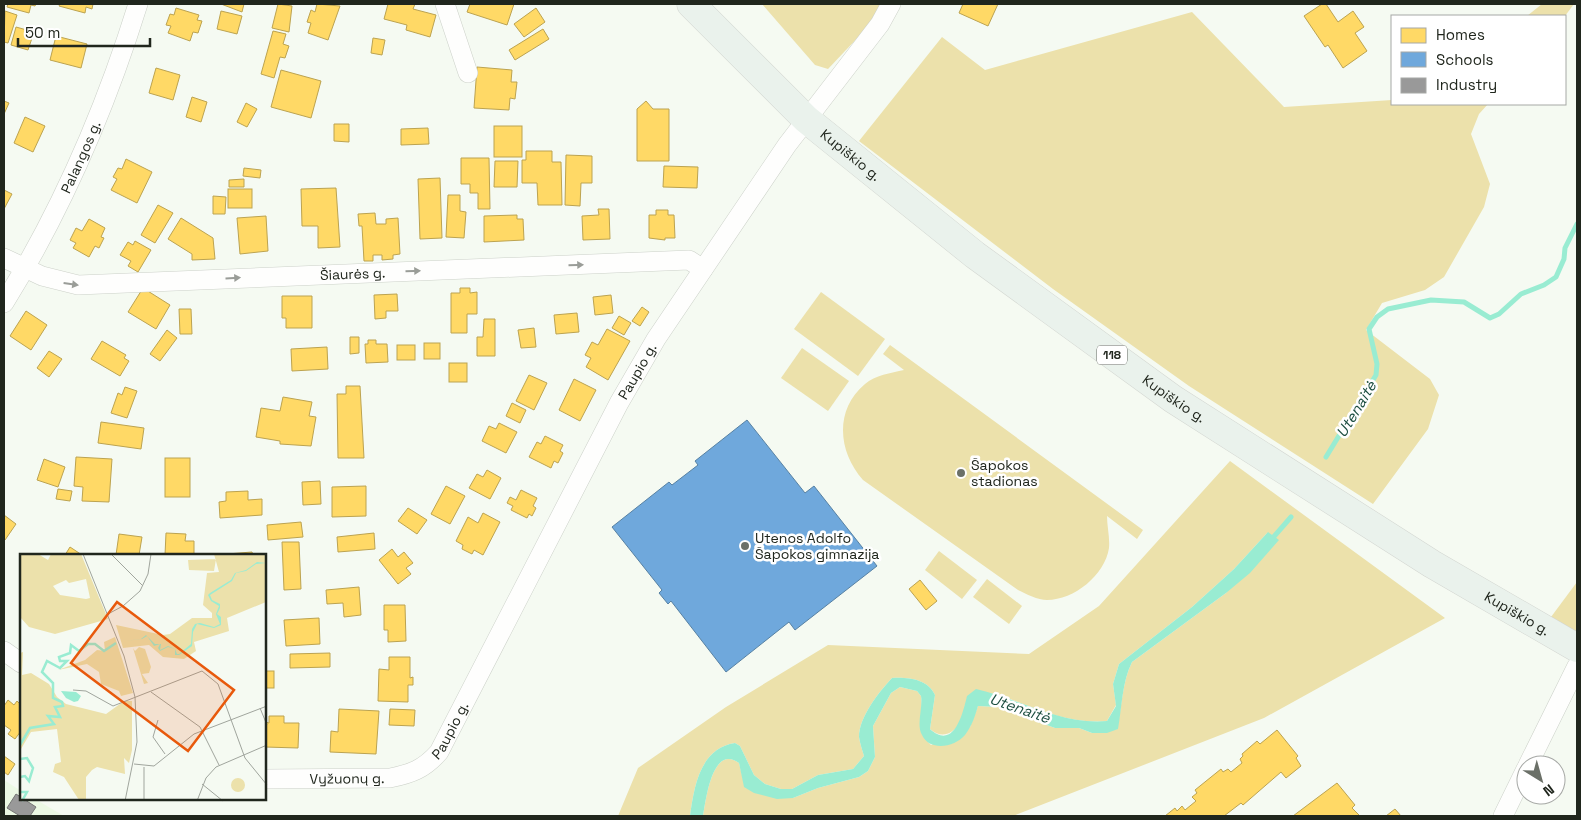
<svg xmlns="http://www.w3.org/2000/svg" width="1581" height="820" font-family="'Space Grotesk',sans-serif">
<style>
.built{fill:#ecf9e4}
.green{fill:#ece1ab}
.water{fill:#99ecd2}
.homes{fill:#ffd966;stroke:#bca350}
.schools{fill:#6fa8dc;stroke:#5781a3}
.industry{fill:#999;stroke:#757674}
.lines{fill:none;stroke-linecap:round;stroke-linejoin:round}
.stream{stroke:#99ecd2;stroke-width:5}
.street-casing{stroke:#ccd1c9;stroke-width:20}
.primary-casing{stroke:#d3d6d1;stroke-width:29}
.street{stroke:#fefefd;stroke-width:19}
.primary{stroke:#eaf2ec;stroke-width:28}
.oneway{fill:#9a9d98}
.poi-dot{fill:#6b7068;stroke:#fff;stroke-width:2}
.labels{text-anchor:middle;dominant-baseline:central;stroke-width:5;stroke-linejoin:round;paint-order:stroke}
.shield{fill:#fff;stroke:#636761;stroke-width:1}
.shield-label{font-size:12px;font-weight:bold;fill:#20261d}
.street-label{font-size:14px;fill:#20261d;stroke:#fff}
.poi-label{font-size:14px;fill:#20261d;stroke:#fff;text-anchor:start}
.water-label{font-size:15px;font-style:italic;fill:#1c4e40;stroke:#fff}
.inset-river{fill:none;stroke:#99ecd2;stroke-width:2.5}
.inset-road{fill:none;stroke:#a0a59d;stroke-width:1}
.view{fill:#e8590c;fill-opacity:0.15;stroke:#e8590c;stroke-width:2.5}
.inset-edge{fill:none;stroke:#20261d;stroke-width:2.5}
</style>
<rect width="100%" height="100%" fill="#f5faf2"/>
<path class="built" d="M 4,780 L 21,791 L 21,799 L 35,799 L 64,816 L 4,816 Z"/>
<g class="green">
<path d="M 762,4 L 884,4 L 880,14 L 828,69 L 815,65 Z"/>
<path d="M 1542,4 L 1574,4 L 1565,16 L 1527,16 Z"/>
<path d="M 1192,12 L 1284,107 L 1392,100 L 1392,104 L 1488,104 L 1479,114 L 1471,134 L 1490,184 L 1484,207 L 1444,277 L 1425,290 L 1382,303 L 1366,330 L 1430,379 L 1439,395 L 1428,429 L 1373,504 L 1189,386 L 1053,289 L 859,141 L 942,37 L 985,70 Z"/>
<path d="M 821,292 L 885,339 L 858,376 L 794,329 Z"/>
<path d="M 890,345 L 1143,530 L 1137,539 L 1107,516 C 1107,526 1110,538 1109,548 C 1105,575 1074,600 1047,600 C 1038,600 1026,594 1018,590 L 863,480 C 838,452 834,410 865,384 C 875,375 891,373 904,370 L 883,354 Z"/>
<path d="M 802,348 L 849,381 L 828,411 L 781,378 Z"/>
<path d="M 1230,461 L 1445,618 L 1264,718 L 1013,816 L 703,816 C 706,800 712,744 739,763 L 745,787 L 793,798 L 818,788 L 859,777 L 868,771 L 875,757 L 873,726 L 891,693 L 900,687 L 917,691 L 921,696 C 924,718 914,728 931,745 L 970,727 L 978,706 L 999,707 L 1055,728 L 1079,728 L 1092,733 L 1117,729 C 1122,707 1122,682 1132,662 L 1226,593 L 1268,532 L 1234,569 L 1192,607 L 1119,664 L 1113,684 L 1116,705 L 1107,721 C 1067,725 1031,706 994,693 L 965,704 C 965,723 948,745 930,729 L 935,695 C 928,679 908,677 892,678 C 879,692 859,717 859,737 C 860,743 862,750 864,756 L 853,769 L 818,775 L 792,789 L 781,789 L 765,784 L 754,775 L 740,746 L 735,743 C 700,748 694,787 690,816 L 618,816 L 638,768 L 726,707 L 828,645 L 1029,654 L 1099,606 Z"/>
<path d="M 939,551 L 977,580 L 962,599 L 925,570 Z"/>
<path d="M 987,579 L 1022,606 L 1009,624 L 973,597 Z"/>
<path d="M 1577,582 L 1577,632 L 1551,617 Z"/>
</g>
<path class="water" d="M 1268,532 L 1279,540 L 1250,573 L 1226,593 L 1132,662 C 1122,682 1122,707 1118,729 L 1107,733 L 1092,733 L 1079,728 L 1055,728 L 999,707 L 978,706 C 975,716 972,726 965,735 C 955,747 930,752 922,735 C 916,725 923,708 921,696 L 917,691 L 900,687 L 891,693 L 873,726 L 875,757 L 868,771 L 859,777 L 818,788 L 793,798 L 777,799 L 754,793 L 744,787 L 739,763 C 712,744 706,800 703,816 L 690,816 C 694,787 700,748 735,743 L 740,746 L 754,775 L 765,784 L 781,789 L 792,789 L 818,775 L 853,769 L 864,756 C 862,750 860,743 859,737 C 859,717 879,692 892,678 C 908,677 928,679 935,695 L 930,729 C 954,751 963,713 967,696 L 976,689 C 1020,699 1060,725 1107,721 L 1116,706 L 1113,684 L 1119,664 L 1192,607 L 1234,569 Z"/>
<g class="homes">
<path d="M 8,4 L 36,4 L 35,6 L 31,5 L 29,13 L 7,7 Z"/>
<path d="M 60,4 L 93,4 L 92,9 L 86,7 L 85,13 L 59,6 Z"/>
<path d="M 221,4 L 244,4 L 242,12 Z"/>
<path d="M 278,4 L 292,6 L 289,32 L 272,28 Z"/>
<path d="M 317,4 L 340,6 L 328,40 L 308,33 L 311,23 L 307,22 L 311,10 L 315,12 Z"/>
<path d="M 388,4 L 415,4 L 413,9 L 436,15 L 430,37 L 406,30 L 407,25 L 384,19 Z"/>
<path d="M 470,4 L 514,4 L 507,25 L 467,12 Z"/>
<path d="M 963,4 L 998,4 L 988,26 L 959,13 Z"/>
<path d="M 1322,4 L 1326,4 L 1338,22 L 1353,11 L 1364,27 L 1355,33 L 1367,51 L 1343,68 L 1328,45 L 1325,47 L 1304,16 Z"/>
<path d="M 176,8 L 199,15 L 197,20 L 202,21 L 198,33 L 193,32 L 190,41 L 168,33 L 171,26 L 166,25 L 170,14 L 174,15 Z"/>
<path d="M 536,8 L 545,22 L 524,37 L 514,24 Z"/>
<path d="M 5,11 L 17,15 L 8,43 L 4,42 Z"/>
<path d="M 221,11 L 242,16 L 237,34 L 217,29 Z"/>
<path d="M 16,27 L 34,32 L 28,50 L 11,45 Z"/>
<path d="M 543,29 L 549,39 L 515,60 L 509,50 Z"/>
<path d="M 273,31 L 286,34 L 283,44 L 289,46 L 285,58 L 280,57 L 274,78 L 261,74 Z"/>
<path d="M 56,36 L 87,44 L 81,68 L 50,60 Z"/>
<path d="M 373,38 L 385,40 L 382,55 L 371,53 Z"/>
<path d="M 477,67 L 512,70 L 511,82 L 517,82 L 515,99 L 510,98 L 509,110 L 474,108 Z"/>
<path d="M 156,68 L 180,75 L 173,100 L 149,93 Z"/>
<path d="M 281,70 L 321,81 L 311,118 L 271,107 Z"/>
<path d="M 192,97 L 207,102 L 201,122 L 186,117 Z"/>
<path d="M 4,101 L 9,103 L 4,114 Z"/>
<path d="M 646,101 L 653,109 L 669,109 L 669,161 L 637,161 L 637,109 Z"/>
<path d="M 246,103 L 257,109 L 247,127 L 237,122 Z"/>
<path d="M 25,117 L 45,126 L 33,152 L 14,143 Z"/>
<path d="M 334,124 L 349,124 L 349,142 L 334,141 Z"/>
<rect x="494" y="126" width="28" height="31"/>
<path d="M 428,128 L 429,144 L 401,145 L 401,129 Z"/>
<path d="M 526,151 L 552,151 L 552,162 L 561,162 L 562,205 L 538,205 L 537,183 L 522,183 L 522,160 L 526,160 Z"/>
<path d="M 566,155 L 592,156 L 592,183 L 581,183 L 580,206 L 565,205 Z"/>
<path d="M 461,158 L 489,158 L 490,209 L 478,209 L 478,193 L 470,193 L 470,184 L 461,184 Z"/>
<path d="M 126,159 L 152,172 L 137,203 L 111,190 L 117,179 L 113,177 L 118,168 L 122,169 Z"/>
<path d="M 495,161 L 518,161 L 517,187 L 494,187 Z"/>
<path d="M 664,166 L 698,167 L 697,188 L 663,187 Z"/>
<path d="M 244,168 L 261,170 L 260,178 L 243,176 Z"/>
<path d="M 440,178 L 442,238 L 420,239 L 418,179 Z"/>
<path d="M 244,179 L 244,187 L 229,187 L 229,180 Z"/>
<path d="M 336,188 L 340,247 L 318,248 L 318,226 L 302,226 L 301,189 Z"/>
<rect x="228" y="189" width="24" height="19"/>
<path d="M 4,190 L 12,194 L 4,209 Z"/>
<path d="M 448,195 L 460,195 L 460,211 L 466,212 L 464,238 L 446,237 Z"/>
<path d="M 213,196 L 226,197 L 225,214 L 213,214 Z"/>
<path d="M 158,205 L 173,213 L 155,243 L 141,235 Z"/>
<path d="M 598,209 L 609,209 L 610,239 L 583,240 L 582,216 L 599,215 Z"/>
<path d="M 656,210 L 668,210 L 668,215 L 674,215 L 675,238 L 665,238 L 665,240 L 649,238 L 649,215 L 656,215 Z"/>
<path d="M 375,213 L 376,224 L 386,224 L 386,219 L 398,218 L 400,254 L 393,255 L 393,259 L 382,260 L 382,255 L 373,255 L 373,261 L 364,261 L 362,226 L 359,226 L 358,214 Z"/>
<path d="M 517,215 L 517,219 L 523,219 L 524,240 L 484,242 L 484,216 Z"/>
<path d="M 266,216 L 268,251 L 240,254 L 237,218 Z"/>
<path d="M 181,218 L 213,238 L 215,259 L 192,260 L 192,254 L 168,239 Z"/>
<path d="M 89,219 L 105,228 L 101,237 L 104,238 L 99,248 L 95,246 L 89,257 L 73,248 L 76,243 L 70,240 L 76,228 L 82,231 Z"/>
<path d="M 135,241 L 151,250 L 138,272 L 128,266 L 131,261 L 120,255 L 128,242 L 133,245 Z"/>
<path d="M 143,288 L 170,305 L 156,329 L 128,312 Z"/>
<path d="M 460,288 L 470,288 L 470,293 L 477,292 L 477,314 L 467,314 L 467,333 L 451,333 L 451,293 L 460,293 Z"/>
<path d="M 397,294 L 398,311 L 386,311 L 386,318 L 375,319 L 374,295 Z"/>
<path d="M 611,295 L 613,313 L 595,315 L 593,297 Z"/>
<path d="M 282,296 L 312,296 L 312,328 L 286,328 L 286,318 L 282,318 Z"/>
<path d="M 642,307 L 649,312 L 640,326 L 632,321 Z"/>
<path d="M 179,309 L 191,309 L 192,334 L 180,334 Z"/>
<path d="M 26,311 L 47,325 L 31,350 L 10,336 Z"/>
<path d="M 577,313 L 579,332 L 556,334 L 554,315 Z"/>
<path d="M 619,316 L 631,323 L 624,335 L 612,328 Z"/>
<path d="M 484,319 L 495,319 L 495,356 L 477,356 L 477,337 L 483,337 Z"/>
<path d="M 534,328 L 536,347 L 521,348 L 518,330 Z"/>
<path d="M 607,329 L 630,341 L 608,380 L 586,367 L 591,358 L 585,355 L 592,342 L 598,345 Z"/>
<path d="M 167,330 L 177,338 L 160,361 L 150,354 Z"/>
<path d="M 350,337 L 359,337 L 359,353 L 350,354 Z"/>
<path d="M 368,340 L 376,340 L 376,344 L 387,344 L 388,362 L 366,363 L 365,344 L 368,344 Z"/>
<path d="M 102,341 L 126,355 L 124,358 L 129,361 L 120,376 L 91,359 Z"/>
<rect x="424" y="343" width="16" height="16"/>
<rect x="397" y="345" width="18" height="15"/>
<path d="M 327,347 L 328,369 L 292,371 L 291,349 Z"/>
<path d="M 49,351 L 62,359 L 49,377 L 37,368 Z"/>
<rect x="449" y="363" width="18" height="19"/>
<path d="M 529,375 L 547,383 L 534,410 L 516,401 Z"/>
<path d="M 574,379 L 596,390 L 580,421 L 559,410 Z"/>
<path d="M 346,386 L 360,386 L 364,458 L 338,458 L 337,394 L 346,394 Z"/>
<path d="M 125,387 L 137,391 L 127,418 L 111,413 L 118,393 L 122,395 Z"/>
<path d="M 283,397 L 312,402 L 309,416 L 316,417 L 311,446 L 280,444 L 280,441 L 256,437 L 261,408 L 280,411 Z"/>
<path d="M 512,403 L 526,410 L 520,423 L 506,416 Z"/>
<path d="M 101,422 L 144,428 L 141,449 L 98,443 Z"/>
<path d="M 499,423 L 517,432 L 506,453 L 482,441 L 489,426 L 496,429 Z"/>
<path d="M 545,436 L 563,445 L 560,451 L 563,453 L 558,463 L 554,461 L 551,468 L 529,457 L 537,442 L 541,444 Z"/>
<path d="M 76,457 L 112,459 L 109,502 L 82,501 L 83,487 L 74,486 Z"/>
<rect x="165" y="458" width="25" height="39"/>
<path d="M 44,459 L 65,467 L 58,487 L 37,480 Z"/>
<path d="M 487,470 L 501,478 L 490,499 L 469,488 L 477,474 L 483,477 Z"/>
<path d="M 320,481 L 321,504 L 303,505 L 302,482 Z"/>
<path d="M 366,486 L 366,516 L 332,517 L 332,487 Z"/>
<path d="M 446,486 L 465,496 L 450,524 L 431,514 Z"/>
<path d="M 58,489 L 72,491 L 70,501 L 56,499 Z"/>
<path d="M 521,490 L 537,498 L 533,506 L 536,508 L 532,516 L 529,514 L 527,518 L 511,510 L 513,506 L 507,503 L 510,497 L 516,500 Z"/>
<path d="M 248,491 L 248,500 L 262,499 L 262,515 L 220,518 L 219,502 L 226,501 L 226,492 Z"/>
<path d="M 408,508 L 427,520 L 417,534 L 398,521 Z"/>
<path d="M 483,513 L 500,522 L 483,555 L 474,550 L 472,554 L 462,549 L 463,545 L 456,541 L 468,517 L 478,523 Z"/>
<path d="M 4,515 L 16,524 L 5,540 L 4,540 Z"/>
<path d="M 301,522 L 303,537 L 268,540 L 267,525 Z"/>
<path d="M 166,533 L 186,534 L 185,541 L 194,541 L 194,554 L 165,555 Z"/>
<path d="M 374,533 L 375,549 L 338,552 L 337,537 Z"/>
<path d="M 119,534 L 142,537 L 139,555 L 116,555 Z"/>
<path d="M 282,542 L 299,542 L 301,589 L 284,590 Z"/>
<path d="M 70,547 L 82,555 L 65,555 Z"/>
<path d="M 392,549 L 398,557 L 404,552 L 413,563 L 406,568 L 411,574 L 398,584 L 379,560 Z"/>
<path d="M 252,552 L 253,555 L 227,555 L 227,554 Z"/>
<path d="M 920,580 L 937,601 L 926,610 L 909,589 Z"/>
<path d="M 359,587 L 361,615 L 344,617 L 343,603 L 327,604 L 326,590 Z"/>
<path d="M 384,605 L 405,605 L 406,641 L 388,642 L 388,630 L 384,630 Z"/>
<path d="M 319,618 L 320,644 L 286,646 L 284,620 Z"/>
<path d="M 330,653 L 330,667 L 290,668 L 290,654 Z"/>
<path d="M 389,657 L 410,657 L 410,678 L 413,677 L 413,685 L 408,685 L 408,702 L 378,701 L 379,669 L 389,670 Z"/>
<rect x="265" y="671" width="9" height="17"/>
<path d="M 8,700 L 14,705 L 17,701 L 21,705 L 21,731 L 15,739 L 8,734 L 11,730 L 4,725 L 4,706 Z"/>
<path d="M 339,709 L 379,711 L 376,754 L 330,752 L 331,731 L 338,732 Z"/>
<path d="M 390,709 L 415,710 L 414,726 L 389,725 Z"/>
<path d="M 269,716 L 284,716 L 284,723 L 299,723 L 298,748 L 265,747 L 265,722 L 269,723 Z"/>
<path d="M 1277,730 L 1298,756 L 1296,758 L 1301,766 L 1286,778 L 1281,772 L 1243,805 L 1241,803 L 1224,816 L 1165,816 L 1175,808 L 1177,811 L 1182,806 L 1185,810 L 1196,801 L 1192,797 L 1197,793 L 1195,790 L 1221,769 L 1223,772 L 1228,769 L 1231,772 L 1242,763 L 1240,759 L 1243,756 L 1242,754 L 1257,741 L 1260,744 Z"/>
<path d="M 4,756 L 15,764 L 8,775 L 4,772 Z"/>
<path d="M 1337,783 L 1355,805 L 1352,808 L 1360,816 L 1293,816 Z"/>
<path d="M 1395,809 L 1401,816 L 1386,816 Z"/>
</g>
<path class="schools" d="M 747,420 L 805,493 L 814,486 L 877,566 L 795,630 L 789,622 L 726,672 L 671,601 L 668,604 L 659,593 L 662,590 L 612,527 L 669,482 L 672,485 L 698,465 L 695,461 Z"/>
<path class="industry" d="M 16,794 L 36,807 L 30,816 L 20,816 L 7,808 Z"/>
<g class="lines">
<g class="stream">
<path d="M 1326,457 L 1376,375 L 1377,364 L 1369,329 L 1377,317 L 1388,309 L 1431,300 L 1464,302 L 1490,318 L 1499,314 L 1521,294 L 1544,285 L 1556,277 L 1564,259 L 1565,248 L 1577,224"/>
<path d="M 1270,541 L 1291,517"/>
</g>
<g class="street-casing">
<g id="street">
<path d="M 445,4 L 468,73"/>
<path id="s1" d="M 4,258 L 42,276 L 78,285 L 689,260 L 703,269"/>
<path id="s2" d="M 4,303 C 63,208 105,110 138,4"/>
<path d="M 4,651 L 21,663"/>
<path d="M 1528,765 L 1577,666"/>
<path id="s3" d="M 265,779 L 390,778 C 411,774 424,769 439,752 L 619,403 L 656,339 L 787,145 L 880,24 L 891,4"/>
<path d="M 1503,816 L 1526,769"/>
</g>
</g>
<g class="primary-casing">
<g id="primary">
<path id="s4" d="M 691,4 L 806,119 L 975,255 L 1173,399 L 1432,564 L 1577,648"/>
</g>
</g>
<use href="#street" class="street"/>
<use href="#primary" class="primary"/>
</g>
<defs><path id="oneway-solid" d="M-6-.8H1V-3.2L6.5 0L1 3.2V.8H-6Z" transform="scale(1.25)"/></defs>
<g class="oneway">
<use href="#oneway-solid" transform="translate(576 265) rotate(-2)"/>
<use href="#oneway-solid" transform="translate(413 271) rotate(-2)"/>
<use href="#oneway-solid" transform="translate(233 278) rotate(-3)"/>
<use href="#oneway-solid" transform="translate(71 284) rotate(8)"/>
</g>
<g class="poi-dot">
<circle cx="961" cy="473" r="5"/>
<circle cx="745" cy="546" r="5"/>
</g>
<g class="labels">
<rect class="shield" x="1097" y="345.5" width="30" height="19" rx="4"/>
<g class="shield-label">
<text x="1112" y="355">118</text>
</g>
<g class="street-label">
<text stroke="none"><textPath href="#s4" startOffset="220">Kupiškio g.</textPath></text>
<text stroke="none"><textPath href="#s2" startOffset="165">Palangos g.</textPath></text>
<text stroke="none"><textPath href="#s1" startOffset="354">Šiaurės g.</textPath></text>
<text stroke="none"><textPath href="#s3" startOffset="611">Paupio g.</textPath></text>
<text stroke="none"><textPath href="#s4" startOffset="625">Kupiškio g.</textPath></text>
<text stroke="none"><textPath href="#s4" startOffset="1030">Kupiškio g.</textPath></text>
<text stroke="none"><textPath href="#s3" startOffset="206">Paupio g.</textPath></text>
<text stroke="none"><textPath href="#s3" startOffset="82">Vyžuonų g.</textPath></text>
</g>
<g class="poi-label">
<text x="971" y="465">Šapokos<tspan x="971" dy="16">stadionas</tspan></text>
<text x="755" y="538">Utenos Adolfo<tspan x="755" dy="16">Šapokos gimnazija</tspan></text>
</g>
<g class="water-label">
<text transform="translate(1356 409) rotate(-59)">Utenaitė</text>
<text transform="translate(1020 708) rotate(19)">Utenaitė</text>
</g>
</g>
<g transform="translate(20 554)">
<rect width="246" height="246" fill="#f5faf2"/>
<path d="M 0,0 L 18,0 L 28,6 L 31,0 L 61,0 L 88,65 L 35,80 L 9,73 L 0,63 ZM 66,25 L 70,44 L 66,45 L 40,41 L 33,32 L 46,26 L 49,29 ZM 194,0 L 246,0 L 246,48 L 207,64 L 209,77 L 174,88 L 176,97 L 164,105 L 143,103 L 129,91 L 103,94 L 96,71 L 143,81 L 150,80 L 172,64 L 192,64 L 192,59 L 183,51 L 187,19 L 199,18 ZM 196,5 L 194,17 L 169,16 L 168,6 ZM 95,83 L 113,139 L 101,142 L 99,137 L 81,130 L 79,118 L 67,110 L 38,116 L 65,106 L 77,96 L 85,97 L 84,88 ZM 119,93 L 125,95 L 131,113 L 129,119 L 122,120 L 128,129 L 124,130 L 113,94 L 115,97 ZM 3,98 L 2,121 L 11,119 L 29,130 L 37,143 L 46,150 L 86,160 L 104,147 L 112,147 L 112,196 L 109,209 L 104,204 L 105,220 L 77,213 L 72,216 L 66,223 L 66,246 L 59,246 L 44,223 L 33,218 L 35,210 L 41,208 L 37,175 L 11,178 L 1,195 L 0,221 L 0,99 ZM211 231a7 7 0 1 1 14 0a7 7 0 1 1-14 0Z" fill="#ece1ab" fill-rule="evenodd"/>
<path d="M 237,8 L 246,9 L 236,10 L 226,17 L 216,19 L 212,27 L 190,41 L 192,46 L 200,50 L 200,54 L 197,60 L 201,63 L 201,71 L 194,74 L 177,70 L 173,78 L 172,92 L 159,101 L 155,101 L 155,95 L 148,93 L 140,97 L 138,94 L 140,90 L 134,92 L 127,82 L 122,85 L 104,87 L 121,85 L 126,81 L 135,90 L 141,90 L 140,96 L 148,92 L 155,95 L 157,100 L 159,100 L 171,90 L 172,75 L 175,70 L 180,69 L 194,73 L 200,70 L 196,60 L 199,52 L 191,47 L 188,41 L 190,39 L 211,26 L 215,19 L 226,16 ZM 41,137 L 56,138 L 61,142 L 58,147 L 54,148 L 46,144 Z" fill="#99ecd2"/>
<path class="inset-river" d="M 0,191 L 10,174 L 34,170 L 28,162 L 40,163 L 35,153 L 43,152 L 42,148 L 33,144 L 33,129 L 22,118 L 27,107 L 40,114 L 47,107 L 40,107 L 39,103 L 50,99 L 51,91 L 59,97 L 68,90 L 75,90 L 84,97 L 96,89M 0,205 L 7,204 L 13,214 L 9,227 L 5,222 L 0,223M 0,238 L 7,238 L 2,247"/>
<path class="inset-road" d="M 63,0 L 104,102 L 115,143 L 117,188 L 105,247M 91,0 L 123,32M 88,60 L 103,52 L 120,37 L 128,20 L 131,0M 53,136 L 66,137 L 93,152 L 182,117 L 198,130 L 225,204 L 247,231M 131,138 L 180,173 L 199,211M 240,154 L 247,171M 138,166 L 133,183 L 145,200M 114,210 L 134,212 L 174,180 L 247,152M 182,230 L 203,247M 124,247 L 124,213M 177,247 L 186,224 L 196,213 L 247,191"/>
<path class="view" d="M 97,48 L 214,136 L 168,197 L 51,109 Z"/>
<rect width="246" height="246" class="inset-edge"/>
</g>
<rect width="1581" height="820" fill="none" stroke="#20261d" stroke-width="10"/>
<rect x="1391" y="15" width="175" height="90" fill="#ffffff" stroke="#a6a8a5"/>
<rect x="1401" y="28" width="25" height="15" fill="#ffd966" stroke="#a6a8a5"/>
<text x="1436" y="40" font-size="15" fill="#20261d">Homes</text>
<rect x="1401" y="52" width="25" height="15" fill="#6fa8dc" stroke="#a6a8a5"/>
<text x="1436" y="65" font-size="15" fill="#20261d">Schools</text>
<rect x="1401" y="78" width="25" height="15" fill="#999999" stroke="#a6a8a5"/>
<text x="1436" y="90" font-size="15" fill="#20261d">Industry</text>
<g transform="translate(1541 780) rotate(143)"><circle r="24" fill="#ffffff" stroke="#a6a8a5"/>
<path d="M0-4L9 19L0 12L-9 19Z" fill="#6b7068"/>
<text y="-8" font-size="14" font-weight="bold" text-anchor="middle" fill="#20261d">N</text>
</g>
<path d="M18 38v8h132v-8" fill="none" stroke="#20261d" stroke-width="2.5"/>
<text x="25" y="38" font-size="15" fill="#20261d" stroke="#ffffff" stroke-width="4" paint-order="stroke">50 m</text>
</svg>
